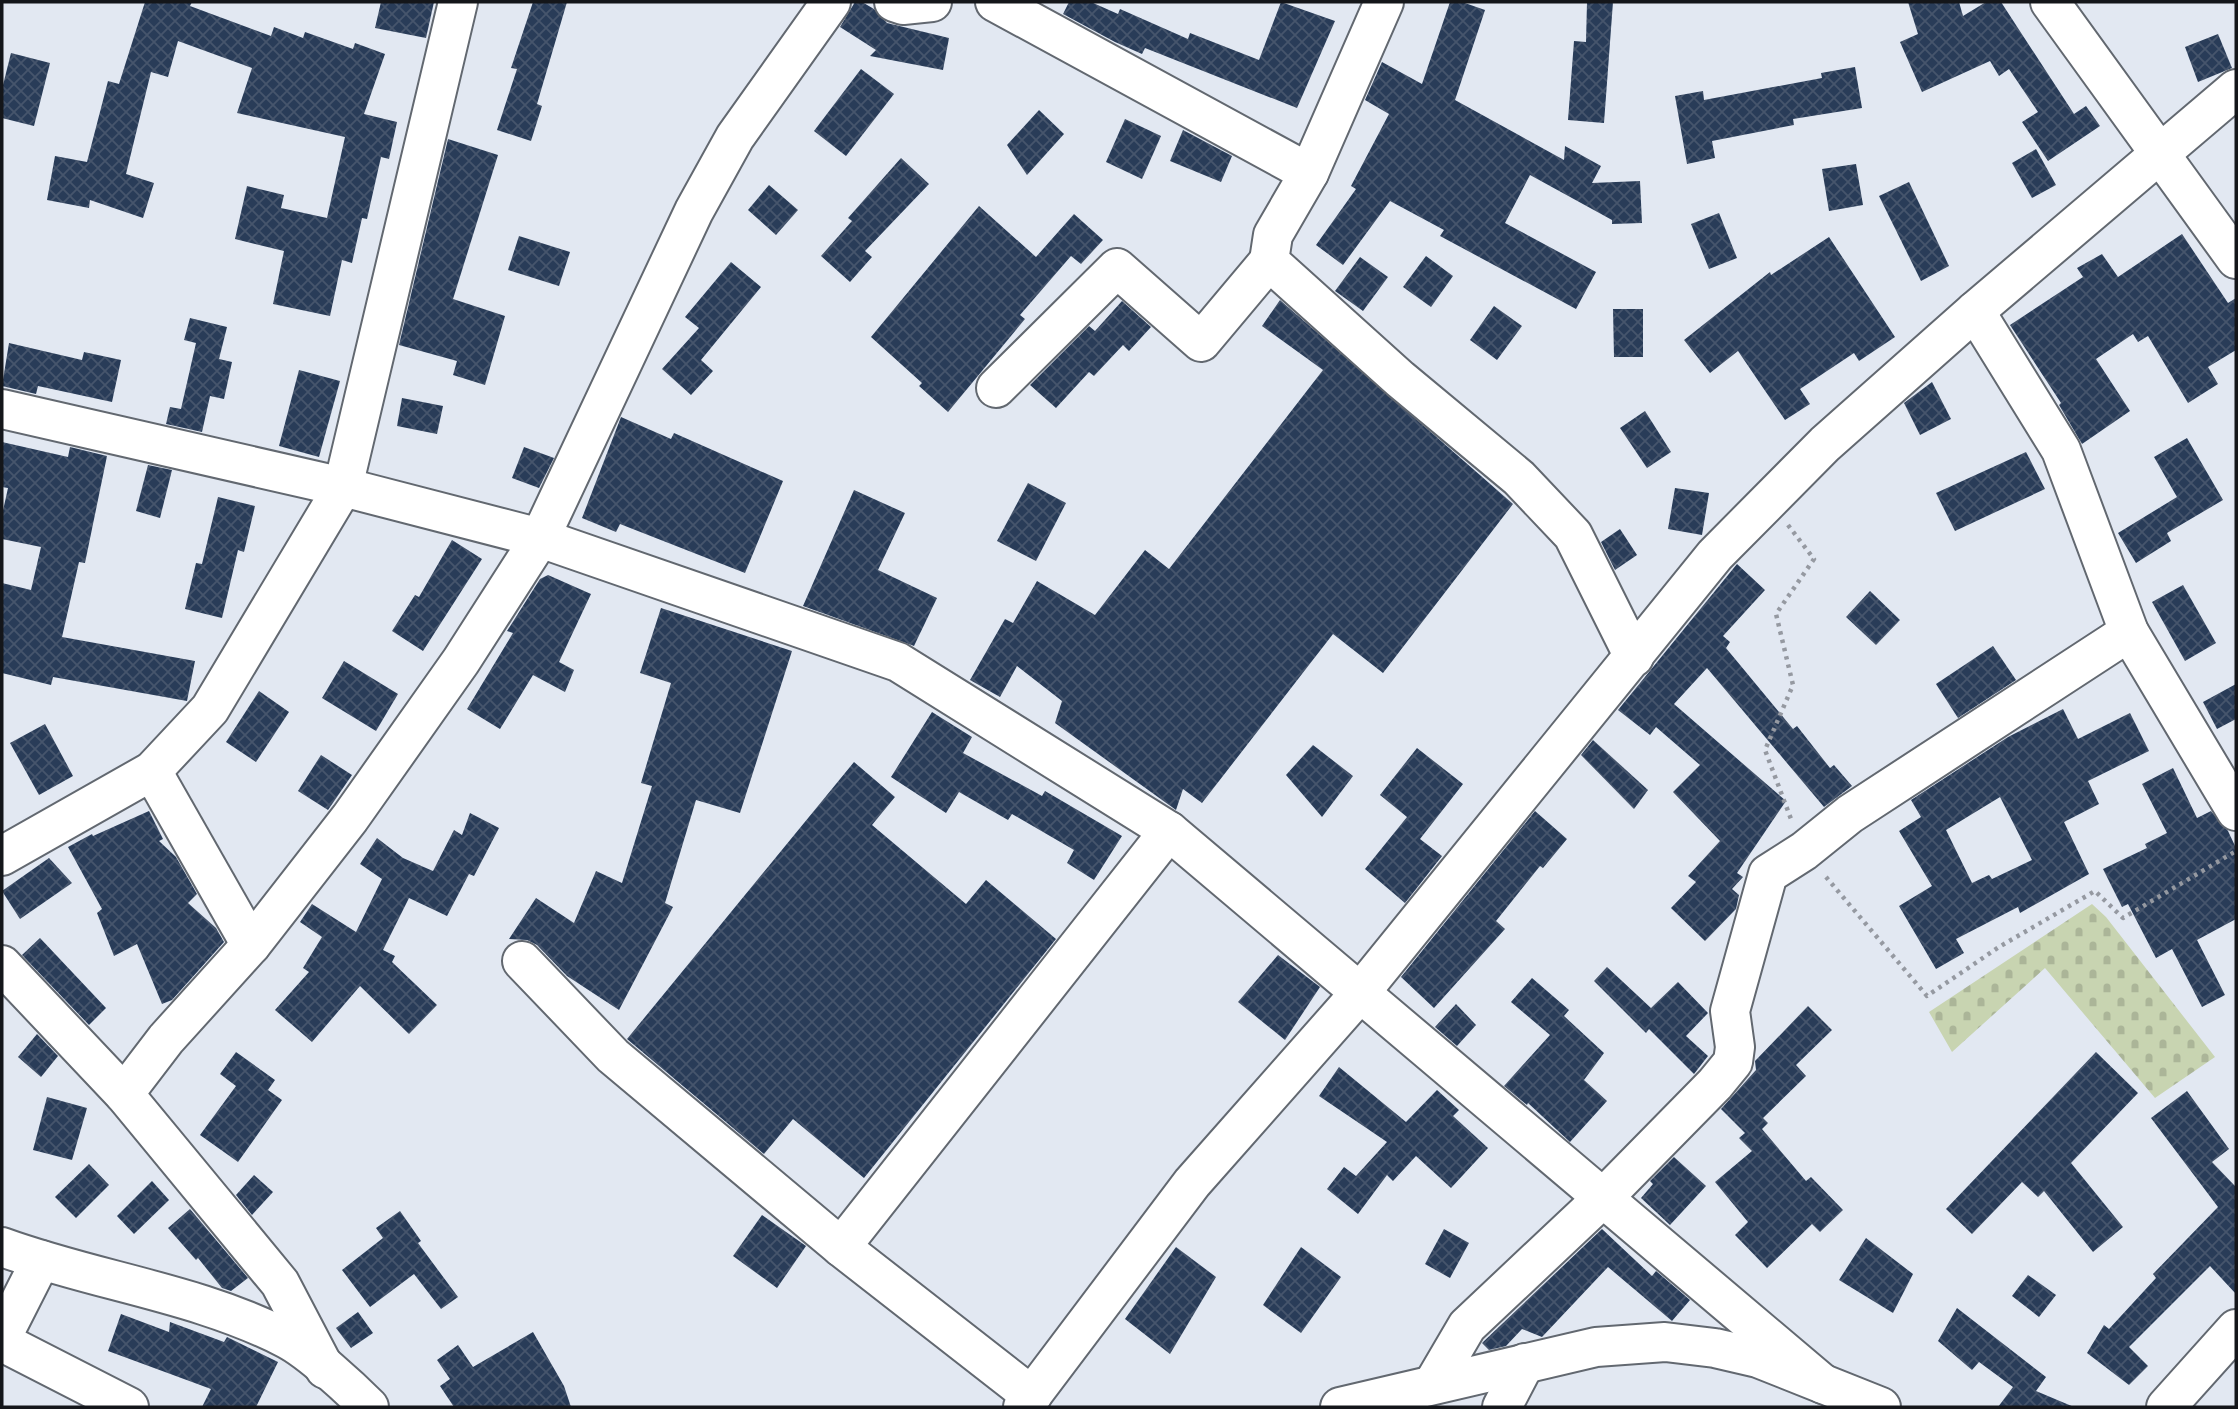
<svg xmlns="http://www.w3.org/2000/svg" width="2238" height="1409" font-family="'DM Sans',sans-serif">
<style>
.cemetery{fill:url(#cemetery-stones)}
.building{fill:url(#building-cross-hatch);fill-rule:evenodd}
.lines{fill:none;stroke-linecap:round;stroke-linejoin:round}
.minor-casing{stroke:#626870;stroke-width:42}
.path{stroke:#9599a1;stroke-width:4.5;stroke-dasharray:3.5 5;stroke-linecap:butt}
.minor{stroke:#fff;stroke-width:38}
</style>
<defs>
<pattern id="cemetery-stones" width="16" height="16" patternUnits="userSpaceOnUse" patternTransform="scale(1.75)"><rect width="16" height="16" fill="#c8d4b1"/><path d="M2 7V4a2 2 0 0 1 4 0v3zM10 15v-3a2 2 0 0 1 4 0v3z" fill="#abb598"/></pattern>
<pattern id="building-cross-hatch" width="8" height="8" patternUnits="userSpaceOnUse" patternTransform="scale(1.75)"><rect width="8" height="8" fill="#293c58"/><path d="M0 0l8 8M0 8l8-8" fill="none" stroke="#46556c"/></pattern>
</defs>
<rect width="100%" height="100%" fill="#e2e8f2"/>
<path class="cemetery" d="M 2092,904 L 2106,917 L 2215,1057 L 2155,1098 L 2045,968 L 1952,1052 L 1929,1012 Z"/>
<g class="building">
<path d="M 145,2 L 192,2 L 190,6 L 271,36 L 274,27 L 303,38 L 305,32 L 353,49 L 355,43 L 385,54 L 364,114 L 397,122 L 389,159 L 381,157 L 367,219 L 362,218 L 352,263 L 342,260 L 330,316 L 273,304 L 284,251 L 235,239 L 247,186 L 284,195 L 281,208 L 327,218 L 345,137 L 237,113 L 252,68 L 178,41 L 168,77 L 151,72 L 126,174 L 154,183 L 143,218 L 90,200 L 89,208 L 47,200 L 55,156 L 87,162 L 108,81 L 119,84 Z"/>
<path d="M 381,2 L 434,2 L 426,38 L 375,28 Z"/>
<path d="M 533,2 L 567,2 L 537,104 L 542,106 L 531,141 L 497,130 L 517,69 L 511,68 Z"/>
<path d="M 855,2 L 862,2 L 874,9 L 887,23 L 949,38 L 943,70 L 870,56 L 876,50 L 840,27 Z"/>
<path d="M 1069,2 L 1091,2 L 1118,14 L 1120,9 L 1188,39 L 1190,33 L 1259,60 L 1281,2 L 1335,21 L 1297,108 L 1145,48 L 1142,54 L 1115,42 L 1063,14 Z"/>
<path d="M 1450,2 L 1462,2 L 1485,10 L 1455,100 L 1564,160 L 1565,146 L 1601,166 L 1592,183 L 1640,181 L 1642,223 L 1612,224 L 1612,220 L 1530,175 L 1505,223 L 1596,272 L 1576,309 L 1440,236 L 1444,230 L 1390,201 L 1343,265 L 1316,245 L 1356,189 L 1351,186 L 1389,114 L 1365,100 L 1382,62 L 1422,84 Z"/>
<path d="M 1587,2 L 1613,2 L 1604,123 L 1568,120 L 1574,41 L 1586,42 Z"/>
<path d="M 1908,2 L 1959,2 L 1963,16 L 1986,2 L 2001,2 L 2074,114 L 2086,106 L 2100,126 L 2048,161 L 2022,122 L 2038,112 L 2009,69 L 1999,76 L 1990,61 L 1922,92 L 1900,42 L 1918,34 Z"/>
<path d="M 2218,34 L 2232,68 L 2198,82 L 2185,47 Z"/>
<path d="M 11,53 L 50,63 L 34,126 L 2,118 L 2,89 Z"/>
<path d="M 1855,67 L 1862,108 L 1793,119 L 1794,125 L 1712,141 L 1715,158 L 1687,164 L 1675,96 L 1703,91 L 1704,100 L 1822,78 L 1821,73 Z"/>
<path d="M 861,69 L 894,94 L 846,156 L 814,131 Z"/>
<path d="M 1039,110 L 1064,134 L 1027,175 L 1007,145 Z"/>
<path d="M 1125,119 L 1161,136 L 1142,179 L 1106,162 Z"/>
<path d="M 1183,130 L 1232,156 L 1221,182 L 1170,161 Z"/>
<path d="M 448,139 L 498,155 L 453,299 L 505,316 L 485,385 L 453,375 L 457,361 L 399,345 Z"/>
<path d="M 2036,149 L 2056,185 L 2032,198 L 2012,163 Z"/>
<path d="M 901,158 L 929,184 L 865,251 L 872,257 L 850,282 L 821,256 L 852,221 L 848,218 Z"/>
<path d="M 1856,164 L 1863,205 L 1829,211 L 1822,169 Z"/>
<path d="M 1909,182 L 1949,266 L 1921,281 L 1879,196 Z"/>
<path d="M 769,185 L 798,210 L 776,235 L 748,210 Z"/>
<path d="M 979,206 L 1036,257 L 1074,214 L 1103,240 L 1081,264 L 1071,256 L 1020,315 L 1025,319 L 948,412 L 919,386 L 922,383 L 871,337 Z"/>
<path d="M 1719,213 L 1737,258 L 1709,269 L 1691,224 Z"/>
<path d="M 2182,234 L 2228,303 L 2236,298 L 2236,350 L 2208,367 L 2218,384 L 2188,403 L 2148,336 L 2138,342 L 2133,334 L 2096,359 L 2130,411 L 2082,444 L 2059,405 L 2061,403 L 2010,325 L 2083,277 L 2077,268 L 2102,254 L 2118,277 Z"/>
<path d="M 519,236 L 570,252 L 559,286 L 508,270 Z"/>
<path d="M 1829,237 L 1895,337 L 1859,361 L 1854,353 L 1800,389 L 1810,404 L 1785,420 L 1738,351 L 1710,373 L 1684,340 L 1770,272 L 1771,275 Z"/>
<path d="M 1426,256 L 1453,276 L 1431,307 L 1403,287 Z"/>
<path d="M 1360,257 L 1388,277 L 1363,311 L 1335,291 Z"/>
<path d="M 731,262 L 761,287 L 701,360 L 713,371 L 691,395 L 662,369 L 699,328 L 685,317 Z"/>
<path d="M 1280,300 L 1513,504 L 1383,673 L 1333,634 L 1202,803 L 1183,789 L 1176,810 L 1055,723 L 1062,701 L 1017,666 L 1000,697 L 970,680 L 1005,619 L 1013,623 L 1037,581 L 1095,615 L 1145,550 L 1169,569 L 1323,370 L 1262,326 Z"/>
<path d="M 1122,301 L 1151,327 L 1129,351 L 1123,345 L 1094,376 L 1089,372 L 1056,408 L 1030,385 L 1089,326 L 1095,331 Z"/>
<path d="M 1494,306 L 1522,326 L 1497,360 L 1470,340 Z"/>
<path d="M 1613,309 L 1643,309 L 1643,357 L 1614,357 Z"/>
<path d="M 190,318 L 227,327 L 219,359 L 232,362 L 224,399 L 210,396 L 202,432 L 166,424 L 170,407 L 181,409 L 196,343 L 184,340 Z"/>
<path d="M 9,343 L 82,360 L 84,352 L 121,360 L 112,402 L 38,386 L 36,394 L 2,386 Z"/>
<path d="M 299,370 L 340,381 L 319,457 L 279,446 Z"/>
<path d="M 1932,382 L 1951,419 L 1920,435 L 1904,403 Z"/>
<path d="M 402,398 L 443,406 L 437,434 L 397,426 Z"/>
<path d="M 1645,411 L 1671,452 L 1647,468 L 1620,428 Z"/>
<path d="M 621,417 L 671,439 L 674,433 L 783,481 L 745,573 L 620,524 L 616,532 L 582,518 Z"/>
<path d="M 2187,438 L 2223,500 L 2167,533 L 2171,541 L 2136,563 L 2118,533 L 2177,497 L 2154,457 Z"/>
<path d="M 2,442 L 68,457 L 70,447 L 107,456 L 85,563 L 79,562 L 62,637 L 195,661 L 187,701 L 53,677 L 51,685 L 2,673 L 2,583 L 31,590 L 41,547 L 2,539 L 2,515 L 8,488 L 2,487 Z"/>
<path d="M 524,447 L 554,458 L 539,488 L 512,478 Z"/>
<path d="M 2026,452 L 2045,489 L 1955,531 L 1936,493 Z"/>
<path d="M 148,465 L 172,470 L 160,518 L 136,511 Z"/>
<path d="M 1028,483 L 1066,503 L 1036,561 L 997,541 Z"/>
<path d="M 1675,488 L 1709,493 L 1702,535 L 1668,529 Z"/>
<path d="M 854,490 L 905,513 L 878,570 L 937,598 L 914,646 L 803,606 Z"/>
<path d="M 218,497 L 255,506 L 244,552 L 238,550 L 222,618 L 185,609 L 196,563 L 202,564 Z"/>
<path d="M 1620,529 L 1637,555 L 1615,570 L 1601,542 Z"/>
<path d="M 452,540 L 482,559 L 423,651 L 392,631 L 415,595 L 419,597 Z"/>
<path d="M 1737,564 L 1765,590 L 1723,636 L 1730,642 L 1726,648 L 1793,729 L 1797,726 L 1830,768 L 1834,765 L 1852,786 L 1824,807 L 1707,668 L 1674,704 L 1786,801 L 1737,873 L 1743,877 L 1732,889 L 1739,895 L 1736,909 L 1705,941 L 1671,908 L 1696,882 L 1688,876 L 1720,841 L 1673,792 L 1700,765 L 1656,727 L 1650,735 L 1618,710 Z"/>
<path d="M 548,575 L 591,594 L 559,662 L 574,670 L 565,692 L 533,675 L 500,729 L 467,709 L 513,633 L 507,631 L 540,579 Z"/>
<path d="M 2183,585 L 2216,643 L 2185,661 L 2152,602 Z"/>
<path d="M 1870,591 L 1900,620 L 1876,645 L 1846,617 Z"/>
<path d="M 661,608 L 792,651 L 740,813 L 696,800 L 665,903 L 673,907 L 619,1010 L 567,976 L 537,945 L 527,940 L 509,939 L 536,898 L 574,923 L 596,871 L 622,883 L 652,786 L 641,783 L 671,683 L 640,673 Z"/>
<path d="M 1993,646 L 2016,680 L 1958,718 L 1936,684 Z"/>
<path d="M 344,661 L 398,694 L 376,731 L 322,698 Z"/>
<path d="M 2236,684 L 2236,719 L 2217,729 L 2203,702 Z"/>
<path d="M 259,691 L 289,712 L 256,762 L 226,742 Z"/>
<path d="M 2063,709 L 2078,739 L 2130,713 L 2149,751 L 2088,781 L 2099,804 L 2064,822 L 2089,874 L 2020,913 L 2018,907 L 1956,939 L 1964,953 L 1936,969 L 1899,906 L 1932,886 L 1899,831 L 1921,817 L 1911,800 L 2008,737 ZM 2000,797 L 2032,860 L 1992,879 L 1989,875 L 1972,883 L 1946,830 Z"/>
<path d="M 932,712 L 972,737 L 963,753 L 1042,796 L 1045,791 L 1122,836 L 1094,880 L 1067,863 L 1074,850 L 1012,814 L 1008,820 L 959,792 L 946,813 L 891,777 Z"/>
<path d="M 45,724 L 73,776 L 39,795 L 10,743 Z"/>
<path d="M 1593,740 L 1648,790 L 1634,809 L 1581,755 Z"/>
<path d="M 1313,745 L 1353,776 L 1322,817 L 1286,775 Z"/>
<path d="M 1417,748 L 1463,784 L 1420,839 L 1442,856 L 1405,903 L 1365,869 L 1407,817 L 1380,795 Z"/>
<path d="M 321,755 L 352,775 L 328,810 L 298,791 Z"/>
<path d="M 854,762 L 895,797 L 872,825 L 966,904 L 986,880 L 1056,939 L 864,1178 L 793,1119 L 764,1154 L 627,1039 Z"/>
<path d="M 2173,768 L 2197,818 L 2211,811 L 2228,831 L 2236,848 L 2236,919 L 2197,940 L 2225,995 L 2202,1007 L 2172,949 L 2156,958 L 2128,904 L 2122,907 L 2103,869 L 2147,848 L 2145,844 L 2167,833 L 2142,784 Z"/>
<path d="M 149,811 L 163,839 L 159,841 L 176,857 L 197,894 L 188,903 L 216,928 L 224,942 L 172,1000 L 162,1004 L 137,944 L 114,956 L 97,913 L 102,909 L 68,847 L 92,834 L 93,836 Z"/>
<path d="M 1535,811 L 1567,839 L 1543,868 L 1540,866 L 1496,921 L 1505,929 L 1434,1008 L 1401,977 Z"/>
<path d="M 470,813 L 499,828 L 474,876 L 469,874 L 447,916 L 409,898 L 383,950 L 395,956 L 392,962 L 437,1005 L 409,1034 L 360,986 L 312,1042 L 275,1010 L 309,972 L 303,968 L 322,937 L 300,922 L 312,904 L 356,932 L 382,879 L 360,864 L 377,838 L 403,858 L 433,871 L 454,830 L 462,835 Z"/>
<path d="M 49,858 L 72,883 L 20,919 L 2,891 Z"/>
<path d="M 40,938 L 106,1008 L 89,1025 L 22,955 Z"/>
<path d="M 1278,955 L 1320,987 L 1285,1040 L 1238,1002 Z"/>
<path d="M 1607,967 L 1651,1008 L 1678,982 L 1708,1013 L 1686,1036 L 1708,1056 L 1694,1074 L 1649,1029 L 1646,1033 L 1594,981 Z"/>
<path d="M 1532,978 L 1569,1010 L 1564,1016 L 1604,1053 L 1584,1080 L 1607,1101 L 1570,1142 L 1528,1103 L 1527,1105 L 1504,1086 L 1550,1035 L 1511,1002 Z"/>
<path d="M 1456,1004 L 1476,1025 L 1457,1046 L 1435,1027 Z"/>
<path d="M 1808,1006 L 1832,1030 L 1796,1065 L 1806,1076 L 1763,1118 L 1768,1123 L 1762,1129 L 1806,1181 L 1811,1177 L 1843,1210 L 1820,1232 L 1812,1224 L 1767,1268 L 1735,1235 L 1748,1222 L 1715,1182 L 1752,1151 L 1739,1138 L 1745,1133 L 1721,1109 L 1756,1070 L 1755,1061 Z"/>
<path d="M 37,1034 L 58,1056 L 41,1077 L 18,1057 Z"/>
<path d="M 236,1052 L 275,1080 L 268,1090 L 282,1100 L 238,1162 L 200,1135 L 236,1086 L 220,1074 Z"/>
<path d="M 2096,1052 L 2138,1093 L 2071,1163 L 2123,1227 L 2093,1252 L 2044,1191 L 2038,1197 L 2022,1182 L 1972,1234 L 1946,1209 Z"/>
<path d="M 1339,1067 L 1406,1122 L 1437,1090 L 1459,1110 L 1453,1116 L 1488,1148 L 1451,1188 L 1416,1156 L 1393,1181 L 1387,1175 L 1358,1214 L 1327,1189 L 1344,1167 L 1356,1176 L 1387,1142 L 1319,1096 Z"/>
<path d="M 2187,1091 L 2229,1149 L 2212,1162 L 2236,1187 L 2236,1294 L 2210,1266 L 2129,1347 L 2148,1366 L 2129,1385 L 2087,1353 L 2104,1325 L 2109,1329 L 2156,1278 L 2153,1274 L 2218,1207 L 2151,1118 Z"/>
<path d="M 47,1097 L 87,1108 L 72,1160 L 33,1150 Z"/>
<path d="M 1674,1157 L 1706,1186 L 1670,1225 L 1641,1198 L 1653,1184 L 1650,1181 Z"/>
<path d="M 89,1164 L 109,1185 L 76,1218 L 55,1197 Z"/>
<path d="M 254,1175 L 273,1192 L 252,1215 L 236,1195 Z"/>
<path d="M 152,1181 L 169,1200 L 134,1234 L 117,1216 Z"/>
<path d="M 190,1209 L 248,1278 L 231,1291 L 222,1288 L 198,1258 L 196,1260 L 168,1228 Z"/>
<path d="M 400,1211 L 421,1241 L 418,1243 L 458,1297 L 441,1309 L 414,1274 L 370,1307 L 342,1270 L 383,1238 L 376,1228 Z"/>
<path d="M 762,1215 L 806,1246 L 777,1288 L 733,1256 Z"/>
<path d="M 1444,1229 L 1469,1243 L 1450,1278 L 1425,1264 Z"/>
<path d="M 1602,1229 L 1652,1276 L 1656,1271 L 1690,1300 L 1672,1321 L 1608,1267 L 1542,1337 L 1522,1329 L 1506,1346 L 1489,1350 L 1482,1343 Z"/>
<path d="M 1866,1238 L 1913,1274 L 1893,1313 L 1839,1280 Z"/>
<path d="M 1176,1247 L 1216,1277 L 1170,1354 L 1125,1319 Z"/>
<path d="M 1301,1247 L 1341,1277 L 1301,1333 L 1263,1305 Z"/>
<path d="M 2028,1275 L 2056,1295 L 2039,1317 L 2012,1296 Z"/>
<path d="M 1957,1308 L 2046,1377 L 2036,1391 L 2074,1407 L 1998,1407 L 2013,1387 L 1979,1362 L 1972,1370 L 1938,1341 Z"/>
<path d="M 358,1312 L 373,1333 L 351,1348 L 336,1328 Z"/>
<path d="M 121,1314 L 169,1332 L 170,1322 L 224,1342 L 227,1337 L 278,1362 L 256,1407 L 202,1407 L 211,1389 L 108,1351 Z"/>
<path d="M 533,1332 L 564,1386 L 571,1407 L 454,1407 L 440,1386 L 450,1379 L 437,1360 L 458,1345 L 473,1367 Z"/>
</g>
<g class="lines">
<g class="minor-casing">
<g id="minor">
<path d="M 894,2 L 903,5 L 932,2"/>
<path d="M 995,2 L 1309,173"/>
<path d="M 1384,2 L 1309,173 L 1273,235 L 1269,261 L 1400,379 L 1519,478 L 1573,535 L 1634,657"/>
<path d="M 2050,2 L 2236,259"/>
<path d="M 1975,311 L 2061,450 L 2129,632 L 2236,811"/>
<path d="M 996,388 L 1117,268 L 1201,342 L 1269,261"/>
<path d="M 2,409 L 343,487 L 540,538 L 898,662 L 1169,831 L 1823,1384"/>
<path d="M 152,771 L 251,945"/>
<path d="M 2,856 L 152,771 L 210,709 L 343,487 L 458,2"/>
<path d="M 522,961 L 613,1056 L 841,1247 L 1032,1396"/>
<path d="M 2,965 L 124,1094 L 280,1283 L 325,1369"/>
<path d="M 124,1094 L 166,1039 L 251,945 L 350,818 L 461,661 L 540,538 L 694,211 L 735,137 L 831,2"/>
<path d="M 2,1247 C 95,1281 198,1293 287,1339 C 310,1351 350,1388 369,1407"/>
<path d="M 841,1247 L 1169,831"/>
<path d="M 2,1337 L 41,1260"/>
<path d="M 2,1342 L 129,1407"/>
<path d="M 1433,1384 L 1467,1326 L 1604,1197 L 1715,1084 L 1733,1062 L 1735,1047 L 1730,1011 L 1768,874 L 1804,851 L 1850,814 L 2129,632"/>
<path d="M 1023,1407 L 1192,1183 L 1359,994 L 1715,555 L 1825,444 L 1975,311 L 2236,89"/>
<path d="M 1340,1407 L 1596,1347 L 1665,1342 L 1715,1348 L 1758,1358 L 1881,1407"/>
<path d="M 1502,1407 L 1525,1363"/>
<path d="M 2166,1407 L 2236,1329"/>
</g>
</g>
<g class="path">
<path d="M 1788,525 L 1814,559 L 1776,614 L 1793,685 L 1765,750 L 1791,819"/>
<path d="M 1826,877 L 1927,996 L 1999,947 L 2095,891 L 2123,918 L 2236,851"/>
</g>
<use href="#minor" class="minor"/>
</g>
<rect width="2238" height="1409" fill="none" stroke="#14161a" stroke-width="7"/>
</svg>
